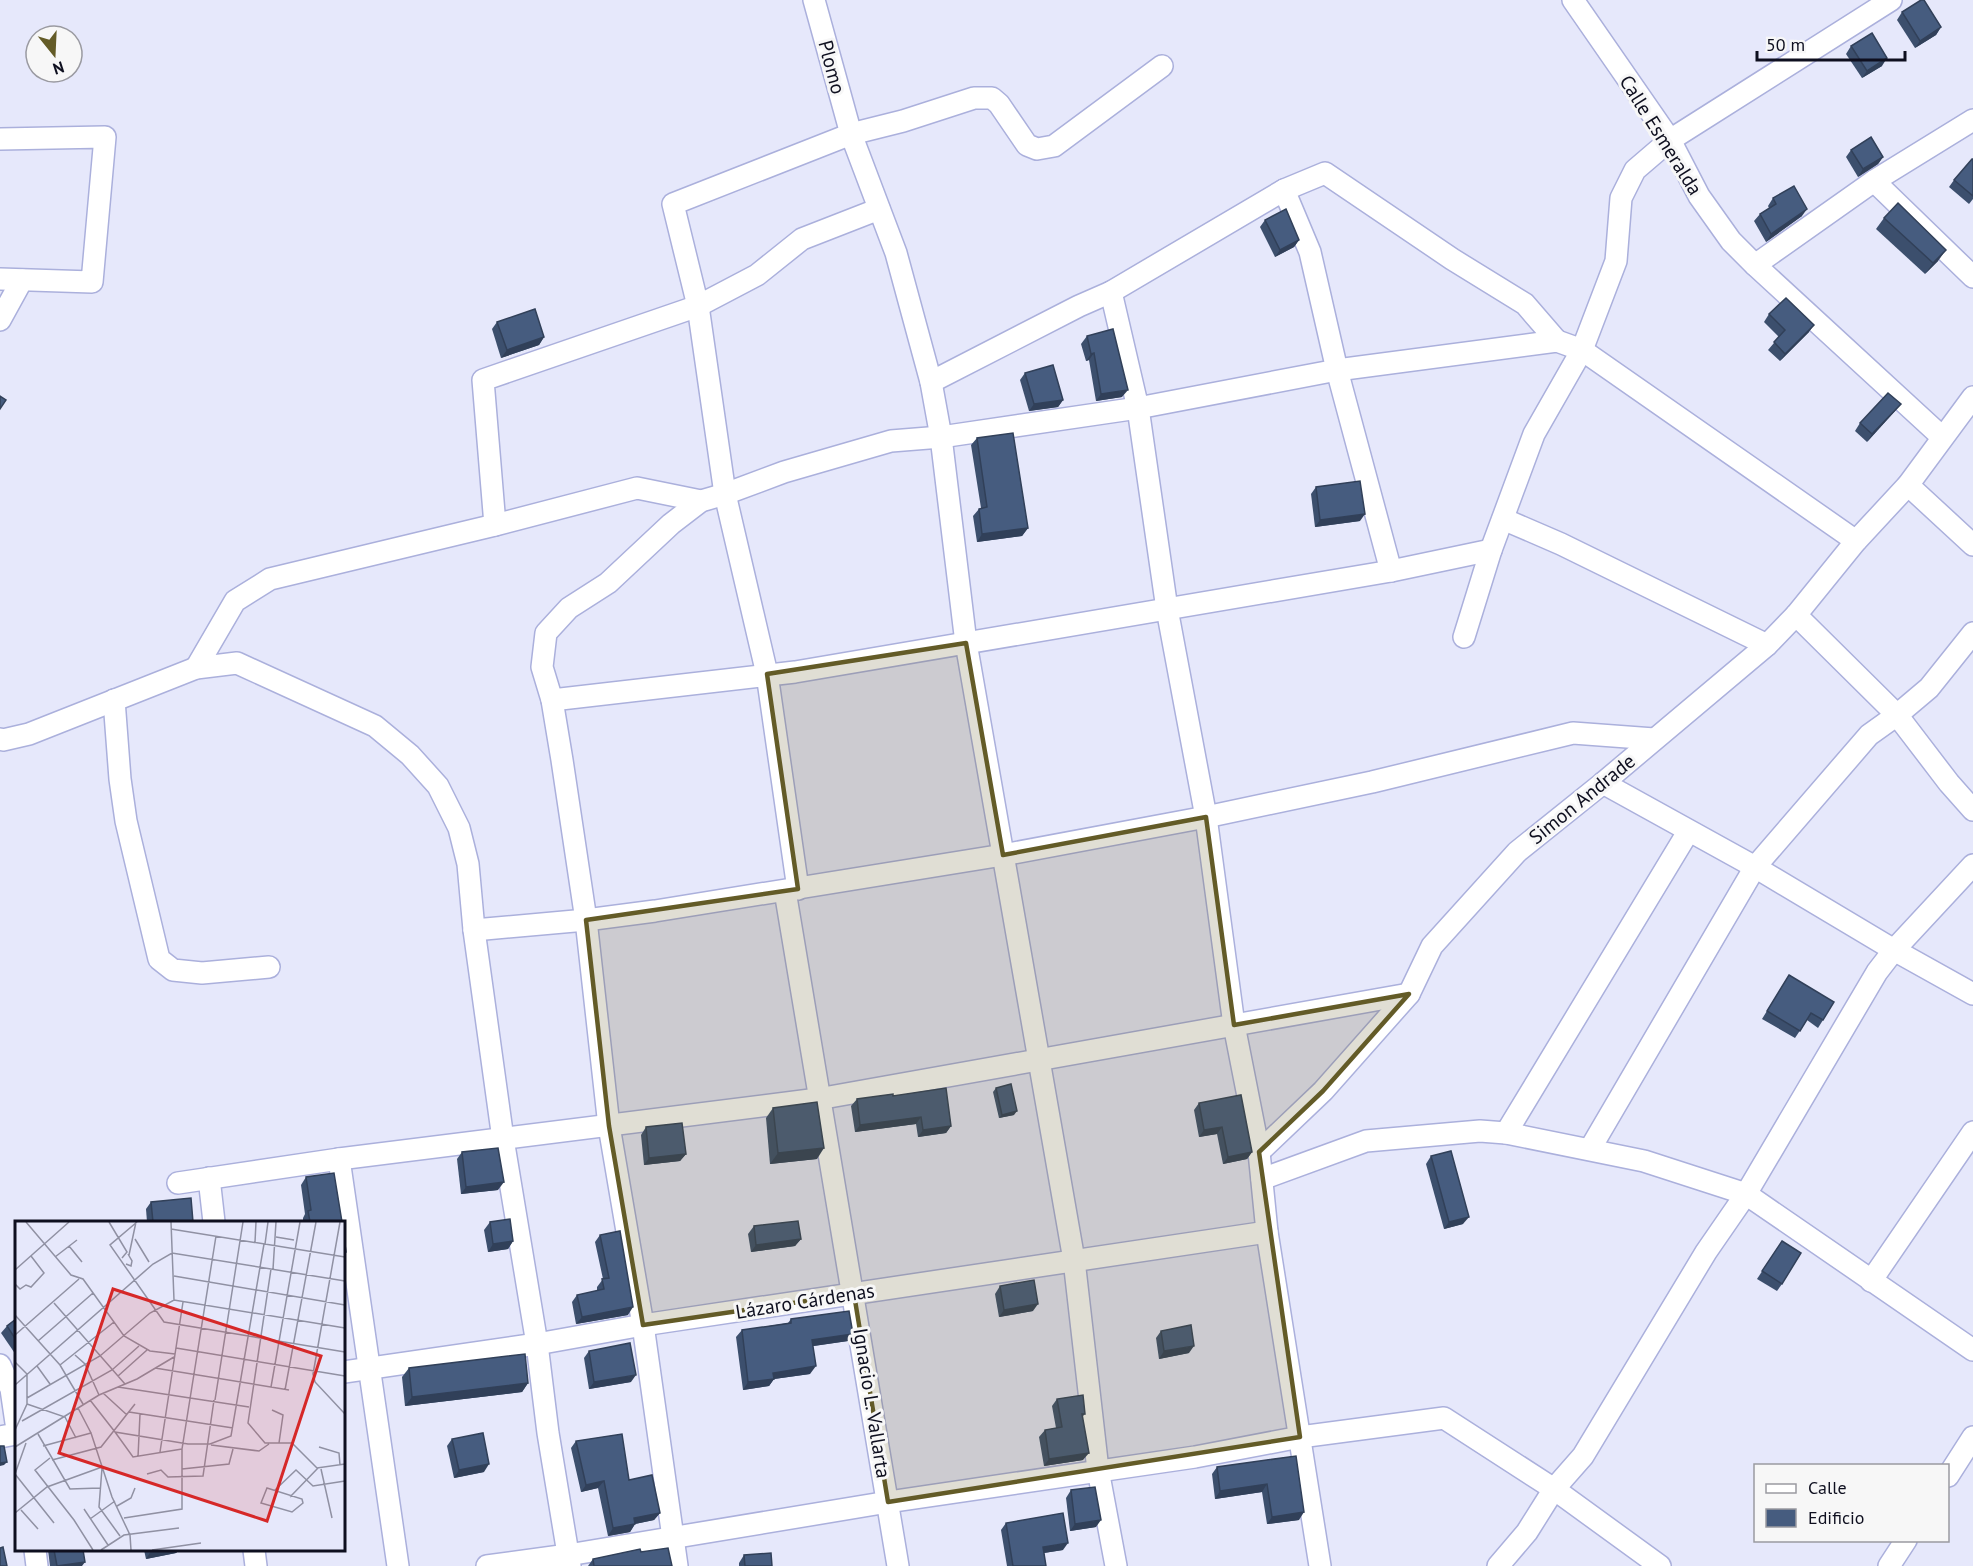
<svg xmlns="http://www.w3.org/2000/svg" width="1973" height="1566" font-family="'PT Sans',sans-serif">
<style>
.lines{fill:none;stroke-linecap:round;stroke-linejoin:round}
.minor-casing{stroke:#abb0dc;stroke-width:24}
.minor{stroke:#fff;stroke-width:21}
.wall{fill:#3c4f6d}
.shaded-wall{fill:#314059}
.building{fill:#465c7f;stroke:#314059;stroke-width:1.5}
.marked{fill:#635b27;fill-opacity:0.2;stroke:#635b27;stroke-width:4.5;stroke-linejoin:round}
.labels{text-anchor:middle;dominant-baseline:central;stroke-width:6;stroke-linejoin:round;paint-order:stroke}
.street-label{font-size:20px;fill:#0e0f1f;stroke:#f7f7f7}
.inset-road{fill:none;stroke:#9091a3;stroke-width:1.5}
.view{fill:#d62828;fill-opacity:0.15;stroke:#d62828;stroke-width:3}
.inset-edge{fill:none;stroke:#0e0f1f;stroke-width:3}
</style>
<rect width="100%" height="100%" fill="#e6e8fb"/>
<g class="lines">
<g class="minor-casing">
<g id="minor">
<path d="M 814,0 L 851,134 L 896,253 L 931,382 L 941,437 L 966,643 L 1074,1260 L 1098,1470 L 1116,1566"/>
<path d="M 1573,0 L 1670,140 L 1699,196 L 1731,241 L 1755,265"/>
<path d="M 0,139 L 105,137 L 92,282 L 0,279"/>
<path d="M 1874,181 L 1973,277"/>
<path d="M 1284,190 L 1310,252 L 1337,370 L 1391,571"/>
<path d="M 1111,292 L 1138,408 L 1167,609 L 1206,817 L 1234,1025 L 1259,1152 L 1267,1232 L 1320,1566"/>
<path d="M 0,320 L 22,280"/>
<path d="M 931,382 L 1079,306 L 1111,292 L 1284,190 L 1325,173 L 1452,259 L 1525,304 L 1557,341"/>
<path d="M 1942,437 L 1755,265 L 1874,181 L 1973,120"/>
<path d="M 1908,485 L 1973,545"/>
<path d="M 1503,519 L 1561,544 L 1767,645"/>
<path d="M 495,525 L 483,380 L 698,306 L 757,275 L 802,239 L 879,209"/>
<path d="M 1796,615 L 1897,715 L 1949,783 L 1973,810"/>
<path d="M 1464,637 L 1491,550 L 1534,434 L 1582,350 L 1616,261 L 1621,198 L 1635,170 L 1670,140 L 1891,0"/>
<path d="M 196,668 L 235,601 L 270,579 L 495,525 L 637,488 L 701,501"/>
<path d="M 114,700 L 120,779 L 126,821 L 159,959 L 173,970 L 202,973 L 269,967"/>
<path d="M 552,700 L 795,672 L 1391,571 L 1491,550"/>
<path d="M 0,739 L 3,740 L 29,734 L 196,668 L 237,663 L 375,726 L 410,755 L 438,786 L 459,828 L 468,864 L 474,930 L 503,1139 L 537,1344 L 548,1433 L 570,1566"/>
<path d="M 1603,783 L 1755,867 L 1894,950 L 1973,994"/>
<path d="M 798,889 L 767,674 L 725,494 L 698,306 L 673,204 L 851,134 L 903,121 L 974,98 L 992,98 L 999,104 L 1027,145 L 1037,149 L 1054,146 L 1162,66"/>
<path d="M 785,891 C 821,1116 862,1341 898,1566"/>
<path d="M 474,930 L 586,920 L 655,911 L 1003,855 L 1206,817 L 1372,782 L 1573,733 L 1654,739"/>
<path d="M 1506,1133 L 1688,832"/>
<path d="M 1590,1149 L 1755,867 L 1869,735 L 1897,715 L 1929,688 L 1973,633"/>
<path d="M 1259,1152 L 1323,1091 L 1409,994 L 1432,946 L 1517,852 L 1603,783 L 1767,645 L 1796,615 L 1856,541 L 1908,485 L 1973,397"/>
<path d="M 339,1159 L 398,1566"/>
<path d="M 209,1178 L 214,1222"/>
<path d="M 1262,1179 L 1366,1141 L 1480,1131 L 1506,1133 L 1644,1161 L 1746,1194 L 1973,1350"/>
<path d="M 178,1183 L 339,1159 L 818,1099 L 1409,994"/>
<path d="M 1871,1281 L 1973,1132"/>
<path d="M 0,1365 L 11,1389 L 16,1423"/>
<path d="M 344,1372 L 537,1344 L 643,1325 L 1267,1232"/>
<path d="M 0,1437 L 16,1434"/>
<path d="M 1948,1476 L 1973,1437"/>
<path d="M 35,1550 L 37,1566"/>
<path d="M 254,1550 L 256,1566"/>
<path d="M 487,1566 L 568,1555 L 888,1502 L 1195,1457 L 1300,1437 L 1444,1418 L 1554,1489 L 1660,1566"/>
<path d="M 677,1566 L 643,1325 L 609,1126 L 586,920 L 562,760 L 552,700 L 542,667 L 546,633 L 569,608 L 608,583 L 671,524 L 701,501 L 725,494 L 784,472 L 891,441 L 941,437 L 1138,408 L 1337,370 L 1557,341 L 1582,350 L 1856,541"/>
<path d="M 1498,1566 L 1527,1532 L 1554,1489 L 1583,1456 L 1706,1252 L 1746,1194 L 1877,972 L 1894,950 L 1973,865"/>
<path d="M 1889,1566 L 1906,1540"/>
</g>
</g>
<use href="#minor" class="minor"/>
</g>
<g class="wall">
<path d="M 1902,12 L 1941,27 L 1936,35 L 1915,48 L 1897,20 Z"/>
<path d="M 1851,46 L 1882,66 L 1862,78 L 1846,54 Z"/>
<path d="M 1851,150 L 1883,157 L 1878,164 L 1858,177 L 1846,157 Z"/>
<path d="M 1973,159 L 1973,199 L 1969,204 L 1949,187 L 1954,180 Z"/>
<path d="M 1773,198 L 1802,216 L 1766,242 L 1754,221 L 1760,214 L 1769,208 L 1768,206 Z"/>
<path d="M 1884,218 L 1938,261 L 1925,274 L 1876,229 Z"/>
<path d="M 1265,220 L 1299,240 L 1294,247 L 1275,257 L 1260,227 Z"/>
<path d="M 1769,314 L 1809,332 L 1780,361 L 1768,350 L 1779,337 L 1764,322 Z"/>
<path d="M 497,322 L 544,337 L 539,345 L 501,358 L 492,329 Z"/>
<path d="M 1087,336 L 1122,397 L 1096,401 L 1089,360 L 1086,361 L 1081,344 Z"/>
<path d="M 1025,373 L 1063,400 L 1058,407 L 1029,411 L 1020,380 Z"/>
<path d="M 1895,411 L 1867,442 L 1855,431 L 1860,423 Z"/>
<path d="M 977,438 L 1028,528 L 1022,536 L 977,542 L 973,516 L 979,509 L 981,508 L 971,445 Z"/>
<path d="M 1316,487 L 1360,521 L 1315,527 L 1311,494 Z"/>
<path d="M 1789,975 L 1823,1020 L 1818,1028 L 1807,1020 L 1795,1038 L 1762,1019 Z"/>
<path d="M 996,1088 L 1014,1115 L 999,1118 L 993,1092 Z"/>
<path d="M 893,1096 L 951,1126 L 946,1133 L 918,1137 L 916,1124 L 855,1132 L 851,1106 L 857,1099 Z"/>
<path d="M 1199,1103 L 1252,1152 L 1247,1159 L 1223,1164 L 1217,1134 L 1199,1137 L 1194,1110 Z"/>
<path d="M 773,1108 L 817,1159 L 770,1164 L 766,1118 Z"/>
<path d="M 646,1127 L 686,1154 L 680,1161 L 644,1165 L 641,1135 Z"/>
<path d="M 462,1152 L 498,1190 L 461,1194 L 457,1159 Z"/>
<path d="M 1431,1156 L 1463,1224 L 1444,1229 L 1426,1164 Z"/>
<path d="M 306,1177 L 342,1222 L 303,1222 L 303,1218 L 305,1214 L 301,1185 Z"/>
<path d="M 151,1202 L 193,1222 L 147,1222 L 146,1209 Z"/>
<path d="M 490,1222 L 513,1241 L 508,1249 L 488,1252 L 484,1230 Z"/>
<path d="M 754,1226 L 801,1239 L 795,1246 L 751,1252 L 748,1234 Z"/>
<path d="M 600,1235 L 628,1315 L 576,1324 L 572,1302 L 577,1295 L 597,1291 L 597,1287 L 603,1279 L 595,1242 Z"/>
<path d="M 1782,1241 L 1782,1284 L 1777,1291 L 1757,1279 Z"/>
<path d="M 1000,1286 L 1033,1311 L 999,1317 L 995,1294 Z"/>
<path d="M 16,1319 L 16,1355 L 1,1333 L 7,1326 Z"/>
<path d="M 791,1319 L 853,1334 L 848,1341 L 813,1346 L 810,1374 L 774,1379 L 769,1386 L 743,1390 L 736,1337 L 742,1330 L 788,1323 Z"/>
<path d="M 1161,1331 L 1189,1353 L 1159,1359 L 1156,1338 Z"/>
<path d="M 589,1351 L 631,1382 L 589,1389 L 584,1358 Z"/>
<path d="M 409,1368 L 528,1383 L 522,1392 L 405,1406 L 402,1377 Z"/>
<path d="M 1057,1399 L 1085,1414 L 1082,1417 L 1083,1460 L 1044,1466 L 1039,1437 L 1045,1430 L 1056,1428 L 1052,1406 Z"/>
<path d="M 452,1439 L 484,1472 L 454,1478 L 447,1446 Z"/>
<path d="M 576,1441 L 629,1480 L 660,1513 L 654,1520 L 635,1524 L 630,1532 L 608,1536 L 598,1488 L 581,1492 L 571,1448 Z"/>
<path d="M 1296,1456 L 1299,1520 L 1267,1524 L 1262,1492 L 1215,1499 L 1212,1474 L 1217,1467 Z"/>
<path d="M 1071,1490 L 1096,1527 L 1070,1531 L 1066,1498 Z"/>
<path d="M 1006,1523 L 1063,1550 L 1044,1553 L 1046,1566 L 1007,1566 L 1001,1530 Z"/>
<path d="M 48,1550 L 83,1550 L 82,1566 L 50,1566 Z"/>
<path d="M 144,1550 L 179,1550 L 176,1553 L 146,1559 Z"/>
<path d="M 641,1552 L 672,1566 L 588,1566 L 593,1559 Z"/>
<path d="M 744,1555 L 772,1566 L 739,1566 L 739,1563 Z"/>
</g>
<g class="shaded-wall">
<path d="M 1941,27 L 1936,35 L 1915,48 L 1920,41 Z"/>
<path d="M 1887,58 L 1882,66 L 1862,78 L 1867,71 Z"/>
<path d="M 1883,157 L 1878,164 L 1858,177 L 1863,169 Z"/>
<path d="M 1807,209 L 1802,216 L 1766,242 L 1771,234 Z"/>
<path d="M 1299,240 L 1294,247 L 1275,257 L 1280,250 Z"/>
<path d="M 1946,250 L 1938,261 L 1925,274 L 1933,263 Z"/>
<path d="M 1814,325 L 1809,332 L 1780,361 L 1785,354 Z"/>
<path d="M 544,337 L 539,345 L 501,358 L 507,350 Z"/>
<path d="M 1094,353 L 1089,360 L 1086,361 L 1091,354 Z"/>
<path d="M 1128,390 L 1122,397 L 1096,401 L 1101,394 Z"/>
<path d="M 1063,400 L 1058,407 L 1029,411 L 1034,404 Z"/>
<path d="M 1901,404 L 1895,411 L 1867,442 L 1872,434 Z"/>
<path d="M 1365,514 L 1360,521 L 1315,527 L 1320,520 Z"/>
<path d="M 1028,528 L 1022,536 L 977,542 L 982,534 Z"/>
<path d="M 1017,1111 L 1014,1115 L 999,1118 L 1002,1115 Z"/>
<path d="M 921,1117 L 916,1124 L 855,1132 L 860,1125 Z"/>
<path d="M 951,1126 L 946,1133 L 918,1137 L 923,1130 Z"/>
<path d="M 1222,1127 L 1217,1134 L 1199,1137 L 1204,1130 Z"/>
<path d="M 824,1148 L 817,1159 L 770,1164 L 778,1153 Z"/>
<path d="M 1252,1152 L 1247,1159 L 1223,1164 L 1228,1157 Z"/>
<path d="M 686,1154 L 680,1161 L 644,1165 L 649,1158 Z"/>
<path d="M 504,1182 L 498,1190 L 461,1194 L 466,1187 Z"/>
<path d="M 1469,1217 L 1463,1224 L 1444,1229 L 1449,1222 Z"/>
<path d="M 801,1239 L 795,1246 L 751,1252 L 756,1245 Z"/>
<path d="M 513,1241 L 508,1249 L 488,1252 L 493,1244 Z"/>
<path d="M 1038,1304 L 1033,1311 L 999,1317 L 1004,1310 Z"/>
<path d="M 633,1307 L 628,1315 L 576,1324 L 582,1317 Z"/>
<path d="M 853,1334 L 848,1341 L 807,1347 L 812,1340 Z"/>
<path d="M 1194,1346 L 1189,1353 L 1159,1359 L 1164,1351 Z"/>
<path d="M 816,1366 L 810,1374 L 774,1379 L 769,1386 L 743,1390 L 748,1382 L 773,1373 Z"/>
<path d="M 636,1375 L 631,1382 L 589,1389 L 594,1382 Z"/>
<path d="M 528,1383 L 522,1392 L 405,1406 L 412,1397 Z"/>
<path d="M 1089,1453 L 1083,1460 L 1044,1466 L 1049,1459 Z"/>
<path d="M 7,1462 L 4,1465 L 0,1466 L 0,1463 Z"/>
<path d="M 489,1464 L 484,1472 L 454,1478 L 459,1470 Z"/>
<path d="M 604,1481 L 598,1488 L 581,1492 L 586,1485 Z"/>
<path d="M 1267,1484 L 1262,1492 L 1215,1499 L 1220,1491 Z"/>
<path d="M 1304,1512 L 1299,1520 L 1267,1524 L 1272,1517 Z"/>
<path d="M 660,1513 L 654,1520 L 630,1525 L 635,1524 L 630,1532 L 608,1536 L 613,1528 L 634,1518 Z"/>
<path d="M 1101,1520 L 1096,1527 L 1070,1531 L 1075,1524 Z"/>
<path d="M 1068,1543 L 1063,1550 L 1037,1554 L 1043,1547 Z"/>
<path d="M 162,1550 L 179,1550 L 176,1553 L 146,1559 L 151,1551 Z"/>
<path d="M 85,1562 L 82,1566 L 58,1566 Z"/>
</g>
<g class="building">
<path d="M 1921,0 L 1924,0 L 1941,27 L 1920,41 L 1902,12 Z"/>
<path d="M 1872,33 L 1887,58 L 1867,71 L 1851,46 Z"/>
<path d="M 1871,137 L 1883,157 L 1863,169 L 1851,150 Z"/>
<path d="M 1972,159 L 1973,159 L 1973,196 L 1954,180 Z"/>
<path d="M 1794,186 L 1807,209 L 1771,234 L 1760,214 L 1776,204 L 1773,198 Z"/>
<path d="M 1898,203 L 1946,250 L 1933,263 L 1884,218 Z"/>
<path d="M 1286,209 L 1299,240 L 1280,250 L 1265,220 Z"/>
<path d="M 1786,298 L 1814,325 L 1785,354 L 1774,342 L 1785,330 L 1769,314 Z"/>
<path d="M 535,309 L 544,337 L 507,350 L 497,322 Z"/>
<path d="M 1113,329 L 1128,390 L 1101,394 L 1094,353 L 1091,354 L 1087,336 Z"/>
<path d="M 1053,365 L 1063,400 L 1034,404 L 1025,373 Z"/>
<path d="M 1888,393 L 1901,404 L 1872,434 L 1860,423 Z"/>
<path d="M 0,396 L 6,400 L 0,409 Z"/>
<path d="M 1013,433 L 1028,528 L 982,534 L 979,509 L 987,507 L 977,438 Z"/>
<path d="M 1360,481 L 1365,514 L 1320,520 L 1316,487 Z"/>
<path d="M 1789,975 L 1834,1002 L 1823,1020 L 1811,1013 L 1800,1031 L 1767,1011 Z"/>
<path d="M 1011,1084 L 1017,1111 L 1002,1115 L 996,1088 Z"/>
<path d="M 946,1088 L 951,1126 L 923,1130 L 921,1117 L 860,1125 L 857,1099 L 893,1094 L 893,1096 Z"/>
<path d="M 1241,1095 L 1252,1152 L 1228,1157 L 1222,1127 L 1204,1130 L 1199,1103 Z"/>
<path d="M 817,1102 L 824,1148 L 778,1153 L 773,1108 Z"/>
<path d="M 682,1123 L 686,1154 L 649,1158 L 646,1127 Z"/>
<path d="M 498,1148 L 504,1182 L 466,1187 L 462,1152 Z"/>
<path d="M 1451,1151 L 1469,1217 L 1449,1222 L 1431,1156 Z"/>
<path d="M 334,1173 L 342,1222 L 310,1222 L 308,1211 L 311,1210 L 306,1177 Z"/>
<path d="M 191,1198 L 193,1222 L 153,1222 L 151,1202 Z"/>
<path d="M 510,1219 L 513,1241 L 493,1244 L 490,1222 Z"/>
<path d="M 798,1221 L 801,1239 L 756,1245 L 754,1226 Z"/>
<path d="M 620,1231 L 633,1307 L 582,1317 L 577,1295 L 604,1289 L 602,1279 L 609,1278 L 600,1235 Z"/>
<path d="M 344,1236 L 346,1252 L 344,1253 Z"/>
<path d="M 1782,1241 L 1801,1253 L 1782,1284 L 1762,1271 Z"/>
<path d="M 1034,1280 L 1038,1304 L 1004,1310 L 1000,1286 Z"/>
<path d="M 849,1311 L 853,1334 L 812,1340 L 816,1366 L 773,1373 L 774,1379 L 748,1382 L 742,1330 L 791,1323 L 791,1319 Z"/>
<path d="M 16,1319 L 16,1340 L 7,1326 Z"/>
<path d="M 1191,1325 L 1194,1346 L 1164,1351 L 1161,1331 Z"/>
<path d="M 630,1343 L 636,1375 L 594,1382 L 589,1351 Z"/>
<path d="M 525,1354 L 528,1383 L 412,1397 L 409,1368 Z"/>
<path d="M 1083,1395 L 1085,1414 L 1082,1414 L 1089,1453 L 1049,1459 L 1045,1430 L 1062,1427 L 1057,1399 Z"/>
<path d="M 483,1433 L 489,1464 L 459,1470 L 452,1439 Z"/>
<path d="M 622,1434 L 629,1480 L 652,1475 L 660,1513 L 634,1518 L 635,1524 L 613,1528 L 604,1481 L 586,1485 L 576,1441 Z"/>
<path d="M 0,1446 L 4,1446 L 7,1462 L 0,1463 Z"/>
<path d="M 1296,1456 L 1304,1512 L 1272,1517 L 1267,1484 L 1220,1491 L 1217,1467 Z"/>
<path d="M 1095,1487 L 1101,1520 L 1075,1524 L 1071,1490 Z"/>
<path d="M 1063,1513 L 1068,1543 L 1043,1547 L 1046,1566 L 1013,1566 L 1006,1523 Z"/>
<path d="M 3,1547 L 7,1566 L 0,1566 L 0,1548 Z"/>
<path d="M 668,1548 L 672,1566 L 594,1566 L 593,1559 L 640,1549 L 641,1552 Z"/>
<path d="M 54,1550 L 83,1550 L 85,1562 L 57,1566 Z"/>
<path d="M 771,1553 L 772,1566 L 745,1566 L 744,1555 Z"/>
</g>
<path class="marked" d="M 966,643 L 1003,855 L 1206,817 L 1234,1025 L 1409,994 L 1323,1091 L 1259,1152 L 1300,1437 L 888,1502 L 854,1294 L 643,1325 L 609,1126 L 586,920 L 798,889 L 767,674 Z"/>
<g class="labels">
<g class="street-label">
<text transform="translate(832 67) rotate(75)">Plomo</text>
<text transform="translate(1661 135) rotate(58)">Calle Esmeralda</text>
<text transform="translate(1582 799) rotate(-39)">Simon Andrade</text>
<text transform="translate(805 1301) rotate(-9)">Lázaro Cárdenas</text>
<text transform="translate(872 1403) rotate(81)">Ignacio L. Vallarta</text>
</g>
</g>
<g transform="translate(15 1221)">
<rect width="330" height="330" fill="#e6e8fb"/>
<path class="inset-road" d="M 11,1 L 56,54 L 68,58 L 109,115 L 135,130 L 160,133M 94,1 L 112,31 L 107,37M 122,1 L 95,24 L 149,101 L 330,131M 156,1 L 159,79M 325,1 L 298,153 L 300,161 L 330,193M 156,8 L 330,36M 261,16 L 279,19M 120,18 L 134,41M 240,21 L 241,1M 250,23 L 253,1M 54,25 L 67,41M 114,34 L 121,1M 40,36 L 62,19M 111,43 L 116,45 L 117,40 L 113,33M 256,48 L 233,202 L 250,222 L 277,222 L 302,247 L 330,243M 258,48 L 261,1M 0,49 L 54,1M 159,55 L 330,84M 0,63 L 5,68 L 11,64 L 16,66 L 29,52 L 16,35M 39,82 L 110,163M 0,94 L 45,144 L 68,183M 0,114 L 64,58M 23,120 L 78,72M 161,127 L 330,155M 60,134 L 70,143 L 84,174M 0,141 L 12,153 L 12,183 L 0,209M 45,144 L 99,101M 22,145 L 35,163M 140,147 L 274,169M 103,155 L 132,129M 0,164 L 138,43 L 157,32 L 330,60M 103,166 L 234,186M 256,166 L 285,1M 270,169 L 301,1M 88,172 L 112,194M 12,177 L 85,135 L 135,92 L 159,79 L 330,107M 75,179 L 100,211 L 173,223 L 195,223 L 216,215 L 249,23M 200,179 L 228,1M 12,183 L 50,196 L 61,217M 257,189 L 268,194 L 264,222M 114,191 L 218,207M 7,200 L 97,149 L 124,125M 100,211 L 118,236 L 167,228M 76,212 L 97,276 L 115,314 L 116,329M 23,213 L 55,268 L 85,267M 196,224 L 244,230 L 254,223M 28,225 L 76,212 L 63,187M 0,226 L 84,174 L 122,158 L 159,136M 304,226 L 324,232 L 325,244M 145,231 L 168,81M 123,236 L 125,193M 35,237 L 20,249 L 59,299 L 78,329M 37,239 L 86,226 L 120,183M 87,247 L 84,286 L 105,315M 167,248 L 214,243 L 218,228M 306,248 L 317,297M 0,253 L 39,302M 0,253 L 11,222M 132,253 L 146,249 L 153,256 L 188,255 L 199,179M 252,267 L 287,278 L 288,282 L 277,291 L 246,282 ZM 260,269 L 281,249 L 298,265 L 330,260M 275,276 L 303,247M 102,285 L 116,277 L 120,267M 69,288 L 93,324M 6,289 L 23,308M 0,292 L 32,266 L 87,246M 109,297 L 167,288 L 167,228 L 201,15M 75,298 L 100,280M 86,329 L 109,314 L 164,307M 137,329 L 186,322"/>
<path class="view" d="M 98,68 L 306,135 L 252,300 L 44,232 Z"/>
<rect width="330" height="330" class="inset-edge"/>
</g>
<rect x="1754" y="1464" width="195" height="78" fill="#f7f7f7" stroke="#9a9aa1" stroke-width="1.5"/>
<rect x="1766" y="1484" width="30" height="9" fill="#ffffff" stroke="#9a9aa1" stroke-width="1.5"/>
<text x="1808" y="1494" font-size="18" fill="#0e0f1f">Calle</text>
<rect x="1766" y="1509" width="30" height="18" fill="#465c7f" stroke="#9a9aa1" stroke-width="1.5"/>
<text x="1808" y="1524" font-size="18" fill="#0e0f1f">Edificio</text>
<g transform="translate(54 54) rotate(162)"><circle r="28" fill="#f7f7f7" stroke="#9a9aa1" stroke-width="1.5"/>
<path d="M0-4.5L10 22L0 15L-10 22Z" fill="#635b27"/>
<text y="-9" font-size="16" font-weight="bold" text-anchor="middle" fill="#0e0f1f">N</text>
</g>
<path d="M1757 51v9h148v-9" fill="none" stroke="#0e0f1f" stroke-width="3"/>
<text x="1766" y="51" font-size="18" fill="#0e0f1f" stroke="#f7f7f7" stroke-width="4.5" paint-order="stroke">50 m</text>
</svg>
